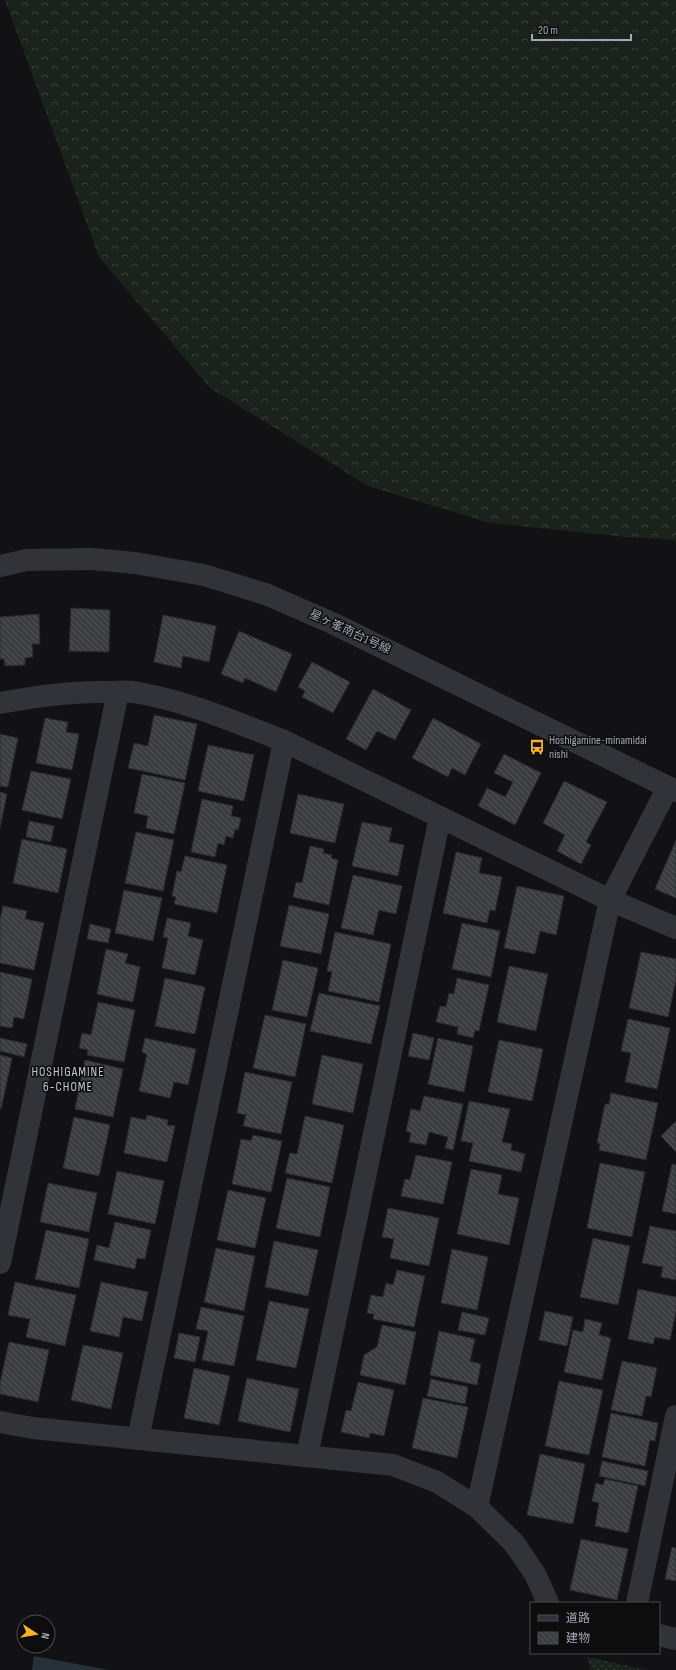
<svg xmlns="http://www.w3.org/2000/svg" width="676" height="1670" font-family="'Sofia Sans Condensed','Noto Sans JP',sans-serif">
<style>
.grass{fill:url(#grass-dots)}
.forest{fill:url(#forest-crowns)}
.water{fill:#273138}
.building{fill:url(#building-back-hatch);stroke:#2b2b30}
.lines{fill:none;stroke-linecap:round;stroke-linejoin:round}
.minor{stroke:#323339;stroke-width:22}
.tertiary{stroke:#323339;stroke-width:22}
.labels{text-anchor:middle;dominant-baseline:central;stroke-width:3;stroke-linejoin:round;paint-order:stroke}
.street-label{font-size:12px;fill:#a2a8b5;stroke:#0d0d0e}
.poi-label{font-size:12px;fill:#a2a8b5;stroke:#0d0d0e;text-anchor:start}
.neighbourhood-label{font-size:13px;letter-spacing:1px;fill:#c3c7d1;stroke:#0d0d0e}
</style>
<defs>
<pattern id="grass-dots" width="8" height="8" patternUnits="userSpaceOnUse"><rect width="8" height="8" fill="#1a221b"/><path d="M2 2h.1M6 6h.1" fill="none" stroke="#383f3a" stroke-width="1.8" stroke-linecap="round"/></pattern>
<pattern id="forest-crowns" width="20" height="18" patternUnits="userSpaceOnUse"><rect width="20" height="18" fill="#1a221b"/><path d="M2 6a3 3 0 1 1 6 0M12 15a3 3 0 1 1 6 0" fill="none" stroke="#383f3a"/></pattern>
<pattern id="building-back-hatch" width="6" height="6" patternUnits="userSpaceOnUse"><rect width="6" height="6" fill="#3c3d41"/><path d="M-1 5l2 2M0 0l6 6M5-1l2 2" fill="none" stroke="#55565a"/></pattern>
</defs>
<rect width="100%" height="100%" fill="#121214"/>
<path class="grass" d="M 587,1657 L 648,1670 L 591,1670 Z"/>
<path class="forest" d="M 5,0 L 676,0 L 676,540 L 626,537 L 490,523 L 368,486 L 210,388 L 99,257 Z"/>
<path class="water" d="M 34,1656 L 109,1670 L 32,1670 Z"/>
<g class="building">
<path d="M 71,608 L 110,610 L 109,652 L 69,651 Z"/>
<path d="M 39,614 L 40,644 L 32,644 L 33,657 L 25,658 L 25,665 L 5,666 L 4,659 L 0,659 L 0,617 Z"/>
<path d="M 163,615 L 216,626 L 209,662 L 183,656 L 181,668 L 154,662 Z"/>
<path d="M 239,631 L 292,654 L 276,692 L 245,678 L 243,683 L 221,674 Z"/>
<path d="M 312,662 L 350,682 L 333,713 L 302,697 L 305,691 L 298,687 Z"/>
<path d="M 373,689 L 411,710 L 395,740 L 377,731 L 366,750 L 346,739 Z"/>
<path d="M 154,715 L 197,724 L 185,780 L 128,768 L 134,743 L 148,746 Z"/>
<path d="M 45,718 L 68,722 L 66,732 L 79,734 L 72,770 L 36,763 Z"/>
<path d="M 433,718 L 481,744 L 465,775 L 452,768 L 448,777 L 412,758 Z"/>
<path d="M 0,734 L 18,738 L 8,787 L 0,786 Z"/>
<path d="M 208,745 L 254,755 L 244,801 L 198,791 Z"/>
<path d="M 504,754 L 541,773 L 515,825 L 478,806 L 487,788 L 505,797 L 513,782 L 494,773 Z"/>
<path d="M 31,771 L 71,779 L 62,819 L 22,810 Z"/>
<path d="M 142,774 L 185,783 L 174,834 L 146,828 L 148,816 L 134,813 Z"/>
<path d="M 564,781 L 607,802 L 586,842 L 591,845 L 581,864 L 557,851 L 565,835 L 543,823 Z"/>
<path d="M 0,792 L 7,794 L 0,828 Z"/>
<path d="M 298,794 L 344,804 L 335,843 L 290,833 Z"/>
<path d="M 202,799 L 233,806 L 231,816 L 241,818 L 238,830 L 235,829 L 233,838 L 226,836 L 224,845 L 218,843 L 215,857 L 191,852 Z"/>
<path d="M 29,821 L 54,826 L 51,842 L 26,837 Z"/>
<path d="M 362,822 L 392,828 L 389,842 L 404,845 L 398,876 L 352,866 Z"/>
<path d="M 136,832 L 174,840 L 163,891 L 125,883 Z"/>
<path d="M 22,839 L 67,849 L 58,893 L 13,883 Z"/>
<path d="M 676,840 L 676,898 L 655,889 Z"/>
<path d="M 310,846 L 324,849 L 323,853 L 332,855 L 331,858 L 338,860 L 329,905 L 293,897 L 296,882 L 302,883 Z"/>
<path d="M 456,852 L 482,858 L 479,873 L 502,877 L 495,911 L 490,910 L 487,923 L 443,913 Z"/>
<path d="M 185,856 L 227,865 L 217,913 L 174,904 L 176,897 L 172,896 L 177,871 L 181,872 Z"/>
<path d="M 353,875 L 402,886 L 396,914 L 379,910 L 373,935 L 341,928 Z"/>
<path d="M 517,886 L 564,896 L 556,935 L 540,931 L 535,954 L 504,948 Z"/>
<path d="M 124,890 L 162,898 L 153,941 L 115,933 Z"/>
<path d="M 289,905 L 329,914 L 321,954 L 280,946 Z"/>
<path d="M 3,906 L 27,911 L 25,919 L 44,923 L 34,970 L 0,963 L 0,920 Z"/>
<path d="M 167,918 L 191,923 L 188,936 L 203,940 L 195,975 L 162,968 L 168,938 L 163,937 Z"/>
<path d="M 462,923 L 500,931 L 491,977 L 452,969 Z"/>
<path d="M 90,924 L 111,929 L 108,943 L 87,939 Z"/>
<path d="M 335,932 L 391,944 L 379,1002 L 328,991 L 332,972 L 327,971 Z"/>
<path d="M 106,949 L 128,954 L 125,963 L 140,967 L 133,1002 L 97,994 Z"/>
<path d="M 641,952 L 676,959 L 676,980 L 668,1017 L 629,1008 Z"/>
<path d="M 283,960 L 318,968 L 307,1017 L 272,1010 Z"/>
<path d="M 509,966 L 548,974 L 536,1031 L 497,1022 Z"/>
<path d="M 0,972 L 32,979 L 24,1019 L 14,1017 L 12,1028 L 0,1026 Z"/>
<path d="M 165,978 L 205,987 L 195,1034 L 155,1026 Z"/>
<path d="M 457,978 L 489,985 L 479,1031 L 475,1030 L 473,1038 L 457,1034 L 458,1027 L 436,1022 L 440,1006 L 446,1007 L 449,993 L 454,994 Z"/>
<path d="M 319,993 L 380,1006 L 371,1044 L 310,1031 Z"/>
<path d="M 98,1002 L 135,1010 L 124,1062 L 87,1055 L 88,1050 L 79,1048 L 82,1033 L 91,1035 Z"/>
<path d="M 265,1015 L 306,1024 L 295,1077 L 253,1068 Z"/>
<path d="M 628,1019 L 670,1028 L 657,1089 L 625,1082 L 631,1053 L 621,1051 Z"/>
<path d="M 413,1033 L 434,1038 L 429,1060 L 408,1056 Z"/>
<path d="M 0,1038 L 27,1044 L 24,1057 L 0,1051 Z"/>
<path d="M 145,1038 L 196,1049 L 188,1085 L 174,1082 L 170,1098 L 139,1091 L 147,1054 L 142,1052 Z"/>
<path d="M 438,1038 L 473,1046 L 464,1092 L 428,1084 Z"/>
<path d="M 499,1040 L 543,1049 L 532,1101 L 488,1092 Z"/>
<path d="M 0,1055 L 12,1058 L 1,1109 L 0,1109 Z"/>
<path d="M 322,1055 L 363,1064 L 353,1113 L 312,1104 Z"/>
<path d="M 85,1060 L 123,1069 L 113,1117 L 75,1109 Z"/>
<path d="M 245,1072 L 292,1082 L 281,1134 L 243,1126 L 246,1115 L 237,1113 Z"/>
<path d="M 611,1093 L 658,1103 L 646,1160 L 599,1150 L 600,1144 L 597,1143 L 605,1104 L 609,1104 Z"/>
<path d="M 424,1096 L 463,1104 L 453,1150 L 445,1148 L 448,1137 L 429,1132 L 426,1145 L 409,1142 L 411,1133 L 406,1131 L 411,1109 L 420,1111 Z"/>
<path d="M 469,1101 L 510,1109 L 502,1142 L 512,1144 L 511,1150 L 525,1154 L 521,1172 L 469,1161 L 473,1143 L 461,1141 Z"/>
<path d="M 147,1115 L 168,1120 L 167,1125 L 175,1126 L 167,1162 L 124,1153 L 131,1117 L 146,1120 Z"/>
<path d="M 305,1116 L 344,1125 L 332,1183 L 285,1173 L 290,1153 L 297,1154 Z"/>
<path d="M 74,1117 L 110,1125 L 99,1176 L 63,1168 Z"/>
<path d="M 676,1121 L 676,1152 L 661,1136 Z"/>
<path d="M 253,1135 L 282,1141 L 271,1192 L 232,1184 L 241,1139 L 251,1141 Z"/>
<path d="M 416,1155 L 452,1162 L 443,1204 L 401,1196 L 405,1179 L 410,1180 Z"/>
<path d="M 600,1163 L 645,1172 L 632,1237 L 587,1228 Z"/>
<path d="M 672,1164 L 676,1165 L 676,1214 L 662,1211 Z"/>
<path d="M 471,1169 L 502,1175 L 498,1194 L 519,1198 L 509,1245 L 457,1234 Z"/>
<path d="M 117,1171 L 164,1181 L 155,1224 L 108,1214 Z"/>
<path d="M 287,1178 L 330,1187 L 320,1237 L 276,1228 Z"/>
<path d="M 48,1183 L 97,1193 L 89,1232 L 40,1222 Z"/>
<path d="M 228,1190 L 266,1198 L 255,1248 L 217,1240 Z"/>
<path d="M 388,1208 L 439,1218 L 429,1266 L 390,1258 L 394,1239 L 382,1237 Z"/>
<path d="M 115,1222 L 151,1230 L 145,1259 L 137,1258 L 135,1269 L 94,1260 L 97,1245 L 109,1248 Z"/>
<path d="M 650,1226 L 676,1231 L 676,1280 L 661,1277 L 663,1267 L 642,1263 Z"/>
<path d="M 46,1230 L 89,1239 L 79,1288 L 35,1279 Z"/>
<path d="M 593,1238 L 630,1246 L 618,1305 L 580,1297 Z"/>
<path d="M 274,1241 L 318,1250 L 308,1296 L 265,1287 Z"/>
<path d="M 216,1248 L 255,1256 L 244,1311 L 204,1302 Z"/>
<path d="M 452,1249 L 488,1257 L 477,1310 L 441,1303 Z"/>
<path d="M 397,1270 L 425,1276 L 414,1327 L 373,1319 L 374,1314 L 367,1313 L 371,1295 L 383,1297 L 386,1283 L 393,1285 Z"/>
<path d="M 15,1282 L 76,1295 L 65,1346 L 26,1337 L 30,1319 L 8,1315 Z"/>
<path d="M 101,1282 L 148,1292 L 142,1321 L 123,1317 L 119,1337 L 90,1331 Z"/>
<path d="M 638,1289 L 676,1297 L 676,1311 L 670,1340 L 655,1337 L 653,1344 L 628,1339 Z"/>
<path d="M 269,1301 L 309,1309 L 296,1368 L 256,1360 Z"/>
<path d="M 201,1307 L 244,1316 L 234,1366 L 202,1360 L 208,1331 L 196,1329 Z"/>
<path d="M 545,1311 L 573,1317 L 567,1346 L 539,1340 Z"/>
<path d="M 462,1312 L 489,1318 L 485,1335 L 458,1330 Z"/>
<path d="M 585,1319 L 602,1323 L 599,1335 L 611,1338 L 602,1380 L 564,1372 L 573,1330 L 583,1332 Z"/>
<path d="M 382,1325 L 416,1332 L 405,1385 L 360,1375 L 364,1355 L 377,1347 Z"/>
<path d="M 439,1331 L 475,1339 L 470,1361 L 481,1364 L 477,1385 L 430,1375 Z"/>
<path d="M 179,1333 L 200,1337 L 195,1362 L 174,1358 Z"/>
<path d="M 9,1342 L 49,1350 L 38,1402 L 0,1394 L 0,1383 Z"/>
<path d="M 83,1345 L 123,1353 L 111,1409 L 71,1400 Z"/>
<path d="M 622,1361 L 657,1368 L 651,1397 L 646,1396 L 642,1416 L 611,1410 Z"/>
<path d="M 194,1368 L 230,1376 L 219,1425 L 184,1418 Z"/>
<path d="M 247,1378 L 299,1389 L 290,1432 L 238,1421 Z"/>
<path d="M 431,1379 L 468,1387 L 465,1404 L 427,1396 Z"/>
<path d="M 559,1381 L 603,1390 L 589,1455 L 545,1446 Z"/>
<path d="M 358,1382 L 394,1390 L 384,1436 L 370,1433 L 369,1438 L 341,1432 L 346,1410 L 351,1411 Z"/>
<path d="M 423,1398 L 468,1407 L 457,1458 L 412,1448 Z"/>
<path d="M 611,1413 L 658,1423 L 655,1441 L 650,1440 L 645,1466 L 602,1457 Z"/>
<path d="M 540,1454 L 585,1464 L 573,1524 L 527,1515 Z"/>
<path d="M 602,1461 L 648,1471 L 645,1486 L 599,1476 Z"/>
<path d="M 605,1479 L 638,1486 L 628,1533 L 595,1526 L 599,1503 L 592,1501 L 596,1483 L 603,1485 Z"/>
<path d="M 581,1539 L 628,1549 L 617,1600 L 570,1590 Z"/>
<path d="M 672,1547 L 676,1548 L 676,1581 L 665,1579 Z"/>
</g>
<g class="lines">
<g class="minor">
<path d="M 0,703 C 36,696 72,691 109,692 C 117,692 125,691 133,692 C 185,700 235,722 284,741 L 610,900 L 676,928"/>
<path d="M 0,1263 L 118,692"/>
<path d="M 0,1422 L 33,1428 L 393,1465 L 437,1482 L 477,1507 L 514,1543 L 535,1574 L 548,1603"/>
<path d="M 138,1439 L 284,741"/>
<path d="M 307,1456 L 440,817"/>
<path d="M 477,1507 L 610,900 L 668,787"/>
<path d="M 637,1603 L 676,1416"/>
<path d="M 659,1635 L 676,1639"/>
</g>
<path class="tertiary" d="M 0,566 L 27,560 L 91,559 L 135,563 L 204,575 L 268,595 L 332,623 L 676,791"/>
</g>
<defs>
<g id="bus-bare" transform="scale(1.2)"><path d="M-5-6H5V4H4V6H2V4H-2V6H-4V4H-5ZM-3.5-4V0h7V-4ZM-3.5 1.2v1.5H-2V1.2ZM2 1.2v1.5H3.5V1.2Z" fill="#ffb11e" stroke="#0d0d0e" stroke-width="2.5" paint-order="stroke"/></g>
</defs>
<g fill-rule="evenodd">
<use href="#bus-bare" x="537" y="747"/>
</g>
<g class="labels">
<g class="street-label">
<text transform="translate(350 632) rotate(25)">星ヶ峯南台1号線</text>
</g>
<g class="poi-label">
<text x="549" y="740">Hoshigamine-minamidai<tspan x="549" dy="14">nishi</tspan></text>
</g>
<g class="neighbourhood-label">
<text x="68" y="1072">HOSHIGAMINE<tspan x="68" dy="15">6-CHOME</tspan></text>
</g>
</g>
<rect x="530" y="1602" width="130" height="52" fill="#0d0d0e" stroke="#494b51"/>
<rect x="538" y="1615" width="20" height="6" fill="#323339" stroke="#494b51"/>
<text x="566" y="1622" font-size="12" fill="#a2a8b5">道路</text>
<rect x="538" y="1632" width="20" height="12" fill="url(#building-back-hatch)" stroke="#494b51"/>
<text x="566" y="1642" font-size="12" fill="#a2a8b5">建物</text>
<g transform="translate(36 1634) rotate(102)"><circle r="19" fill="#0d0d0e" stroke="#494b51"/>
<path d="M0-3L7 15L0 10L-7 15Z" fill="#ffb11e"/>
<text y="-6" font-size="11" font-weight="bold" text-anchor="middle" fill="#a2a8b5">N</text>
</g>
<path d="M532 34v6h99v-6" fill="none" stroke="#a2a8b5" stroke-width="2"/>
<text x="538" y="34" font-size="12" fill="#a2a8b5" stroke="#0d0d0e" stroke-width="3" paint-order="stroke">20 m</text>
</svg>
